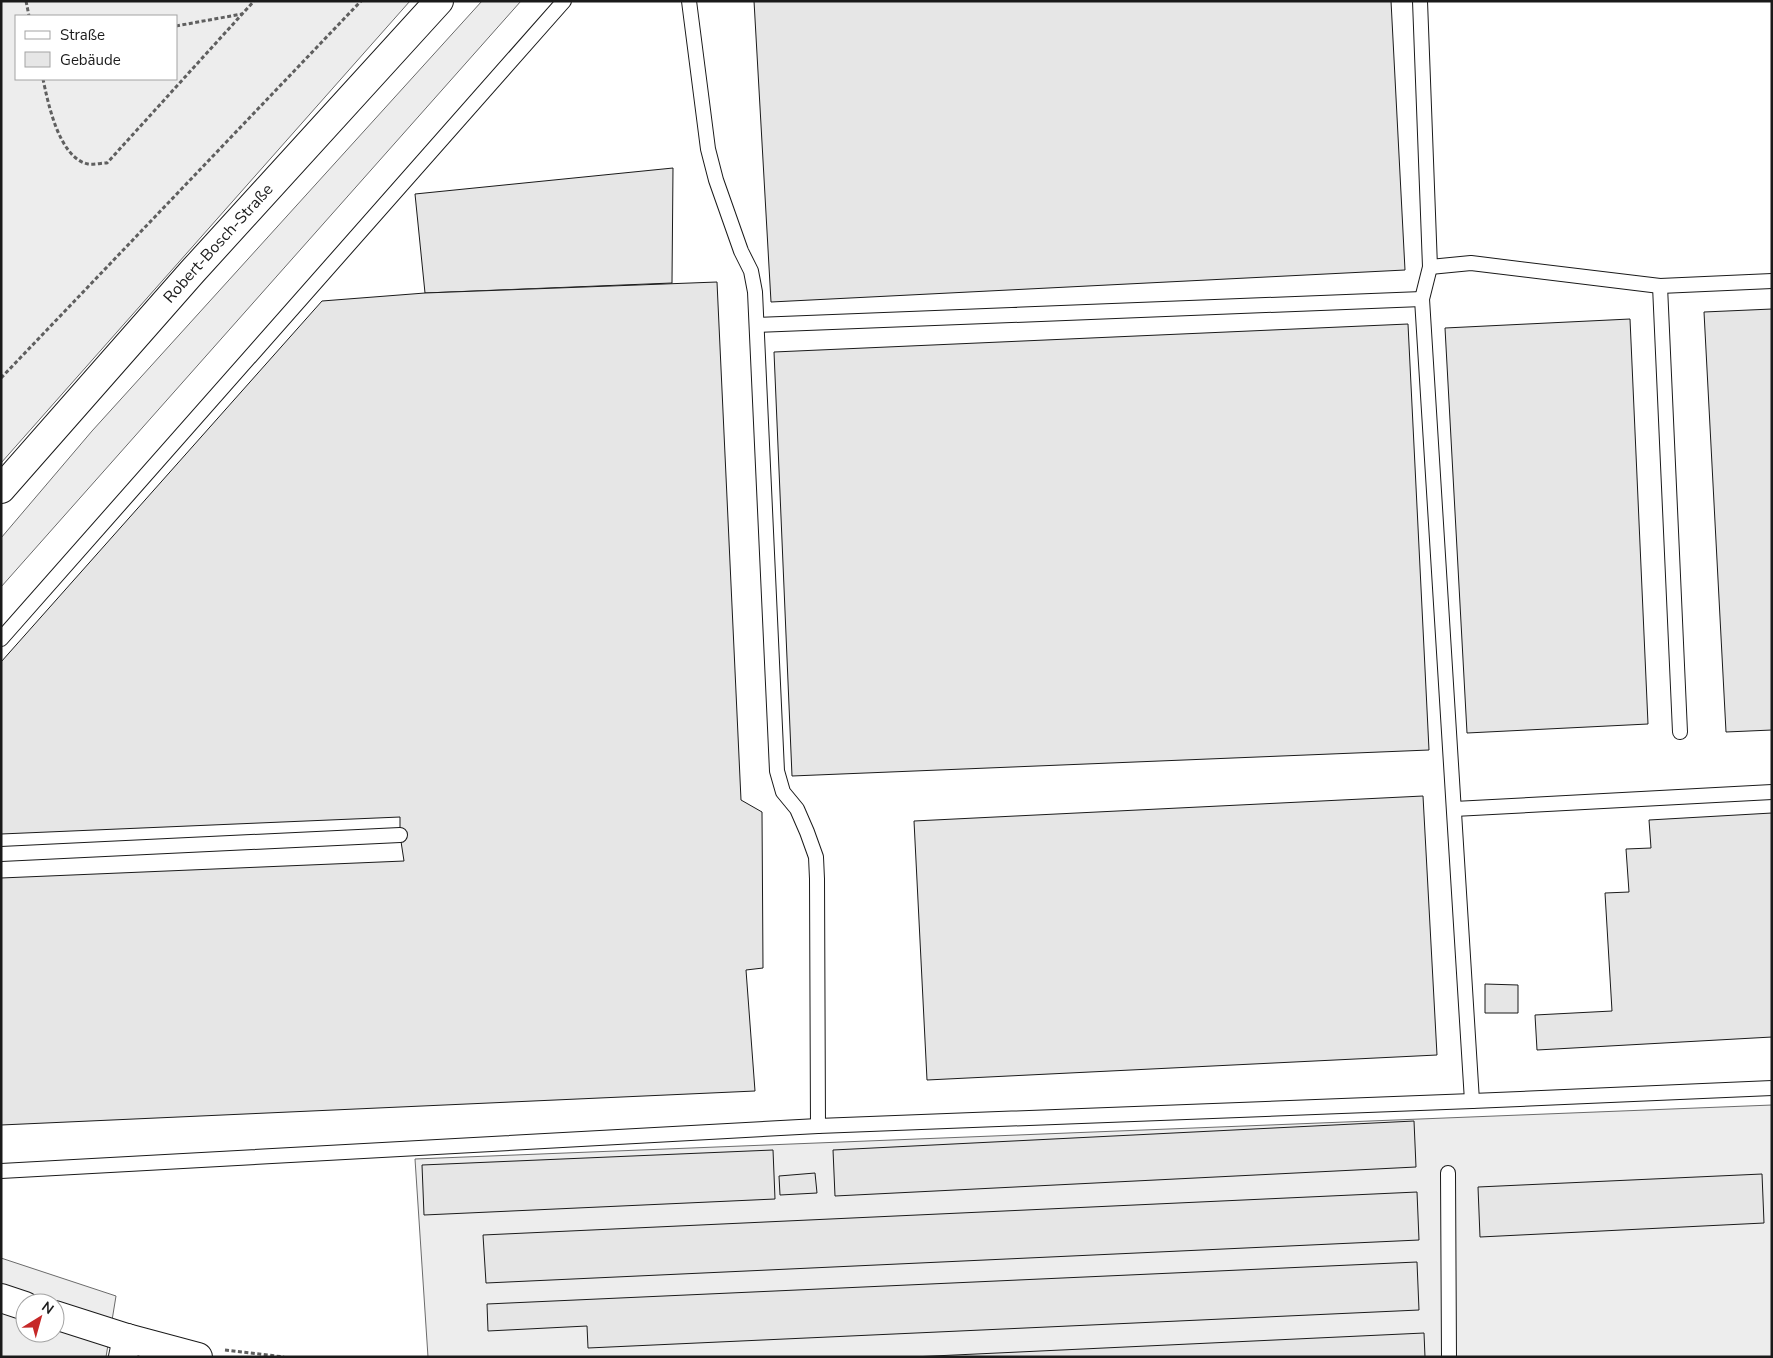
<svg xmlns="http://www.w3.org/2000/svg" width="1773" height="1358" font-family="'Nunito Sans',sans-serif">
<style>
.built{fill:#ededed;stroke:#6a6a6a;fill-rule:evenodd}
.building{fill:#e6e6e6;stroke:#1a1a1a}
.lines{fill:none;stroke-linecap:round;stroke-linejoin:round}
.service-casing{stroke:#1a1a1a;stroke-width:16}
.minor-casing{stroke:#1a1a1a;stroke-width:30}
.tertiary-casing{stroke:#1a1a1a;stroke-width:30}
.secondary-casing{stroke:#1a1a1a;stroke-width:30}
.path{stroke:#5f5f5f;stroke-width:3;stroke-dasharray:4 2.5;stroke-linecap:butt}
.service{stroke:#fff;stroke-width:14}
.minor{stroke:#fff;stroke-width:28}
.tertiary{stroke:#fff;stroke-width:28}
.secondary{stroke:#fff;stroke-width:28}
.labels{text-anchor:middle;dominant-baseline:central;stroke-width:4;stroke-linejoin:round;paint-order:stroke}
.street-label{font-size:16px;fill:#1a1a1a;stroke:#fff}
</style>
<rect width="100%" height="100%" fill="#fff"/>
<g class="built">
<path d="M 1,1 L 410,1 L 1,463 ZM 16,16 L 176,16 L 176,79 L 16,79 Z"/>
<path d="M 482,1 L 521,1 L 1,587 L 1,538 L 92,431 Z"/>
<path d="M 1772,1105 L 1772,1357 L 428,1357 L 415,1159 Z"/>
<path d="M 1,1258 L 116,1296 L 106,1357 L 1,1357 ZM 25,1303 L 55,1303 L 55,1333 L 25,1333 Z"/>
</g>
<g class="building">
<path d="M 754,1 L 1391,1 L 1405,270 L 771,302 Z"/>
<path d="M 673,168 L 672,283 L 425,293 L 415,194 Z"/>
<path d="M 717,282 L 741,800 L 762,812 L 763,968 L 746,970 L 755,1091 L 1,1125 L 1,878 L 404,861 L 400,835 L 400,817 L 1,834 L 1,662 L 322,301 L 425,293 Z"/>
<path d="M 1772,309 L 1772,730 L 1726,732 L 1704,312 Z"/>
<path d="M 1630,319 L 1648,724 L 1467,733 L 1445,328 Z"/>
<path d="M 1408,324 L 1429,750 L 792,776 L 774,352 Z"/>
<path d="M 1423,796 L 1437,1055 L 927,1080 L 914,821 Z"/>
<path d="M 1772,813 L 1772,1037 L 1537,1050 L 1535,1015 L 1612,1011 L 1605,893 L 1629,892 L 1626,849 L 1651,848 L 1649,820 Z"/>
<path d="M 1485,984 L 1518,985 L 1518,1013 L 1485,1013 Z"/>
<path d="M 1414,1121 L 1416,1167 L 835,1196 L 833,1150 Z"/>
<path d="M 773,1150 L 775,1199 L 424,1215 L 422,1165 Z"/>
<path d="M 815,1173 L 817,1193 L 780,1195 L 779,1176 Z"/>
<path d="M 1762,1174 L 1764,1223 L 1480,1237 L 1478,1187 Z"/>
<path d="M 1417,1192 L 1419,1240 L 486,1283 L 483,1235 Z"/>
<path d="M 1417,1262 L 1419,1310 L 588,1348 L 587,1326 L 488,1331 L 487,1304 Z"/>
<path d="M 1424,1333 L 1425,1357 L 912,1357 Z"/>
</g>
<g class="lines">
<g class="service-casing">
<g id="service">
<path d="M 689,1 L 708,149 L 716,180 L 741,251 L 751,271 L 755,292 L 777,771 L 783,792 L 797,809 L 807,832 L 816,857 L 817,879 L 818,1126"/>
<path d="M 1420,1 L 1430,267 L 1422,299 L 1472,1101"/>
<path d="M 1430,267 L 1471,263 L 1660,286 L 1772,281"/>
<path d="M 1660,286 L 1680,732"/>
<path d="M 757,325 L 1422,299"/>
<path d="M 1,639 L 564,1"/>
<path d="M 1454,809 L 1772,792"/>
<path d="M 1,854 L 400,835"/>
<path d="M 1,1171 L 818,1126 L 1472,1101 L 1772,1088"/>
<path d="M 1448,1173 L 1449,1357"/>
</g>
</g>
<g class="minor-casing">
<path id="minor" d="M 123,1357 L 127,1338"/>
</g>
<g class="tertiary-casing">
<g id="tertiary">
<path d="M 1,1298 L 25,1306"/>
<path d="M 55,1315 L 127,1338 L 198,1357"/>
</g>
</g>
<g class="secondary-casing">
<g id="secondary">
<path id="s1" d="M 1,489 L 192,272 L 439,1"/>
</g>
</g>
<g class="path">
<path d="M 26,1 L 29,16"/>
<path d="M 176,26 L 242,14"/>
<path d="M 43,79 C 48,103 59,158 88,164 C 93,165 101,163 107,163 L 254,1"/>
<path d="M 1,378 L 361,1"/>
<path d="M 225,1350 L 284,1357"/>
</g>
<use href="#service" class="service"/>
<use href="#minor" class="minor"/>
<use href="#tertiary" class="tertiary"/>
<use href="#secondary" class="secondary"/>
</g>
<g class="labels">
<g class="street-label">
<text stroke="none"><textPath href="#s1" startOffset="328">Robert-Bosch-Straße</textPath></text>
</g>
</g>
<rect width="1773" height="1358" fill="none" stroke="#1a1a1a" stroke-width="5"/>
<rect x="15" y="15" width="162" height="65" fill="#ffffff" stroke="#a3a3a3"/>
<rect x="25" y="31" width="25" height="8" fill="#ffffff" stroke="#a3a3a3"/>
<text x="60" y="40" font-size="15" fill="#1a1a1a">Straße</text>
<rect x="25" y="52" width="25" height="15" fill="#e6e6e6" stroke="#a3a3a3"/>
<text x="60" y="65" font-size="15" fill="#1a1a1a">Gebäude</text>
<g transform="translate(40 1318) rotate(37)"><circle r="24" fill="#ffffff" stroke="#a3a3a3"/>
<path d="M0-4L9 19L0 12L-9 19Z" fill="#c62828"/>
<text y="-8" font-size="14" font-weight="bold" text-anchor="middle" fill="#1a1a1a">N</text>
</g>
</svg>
